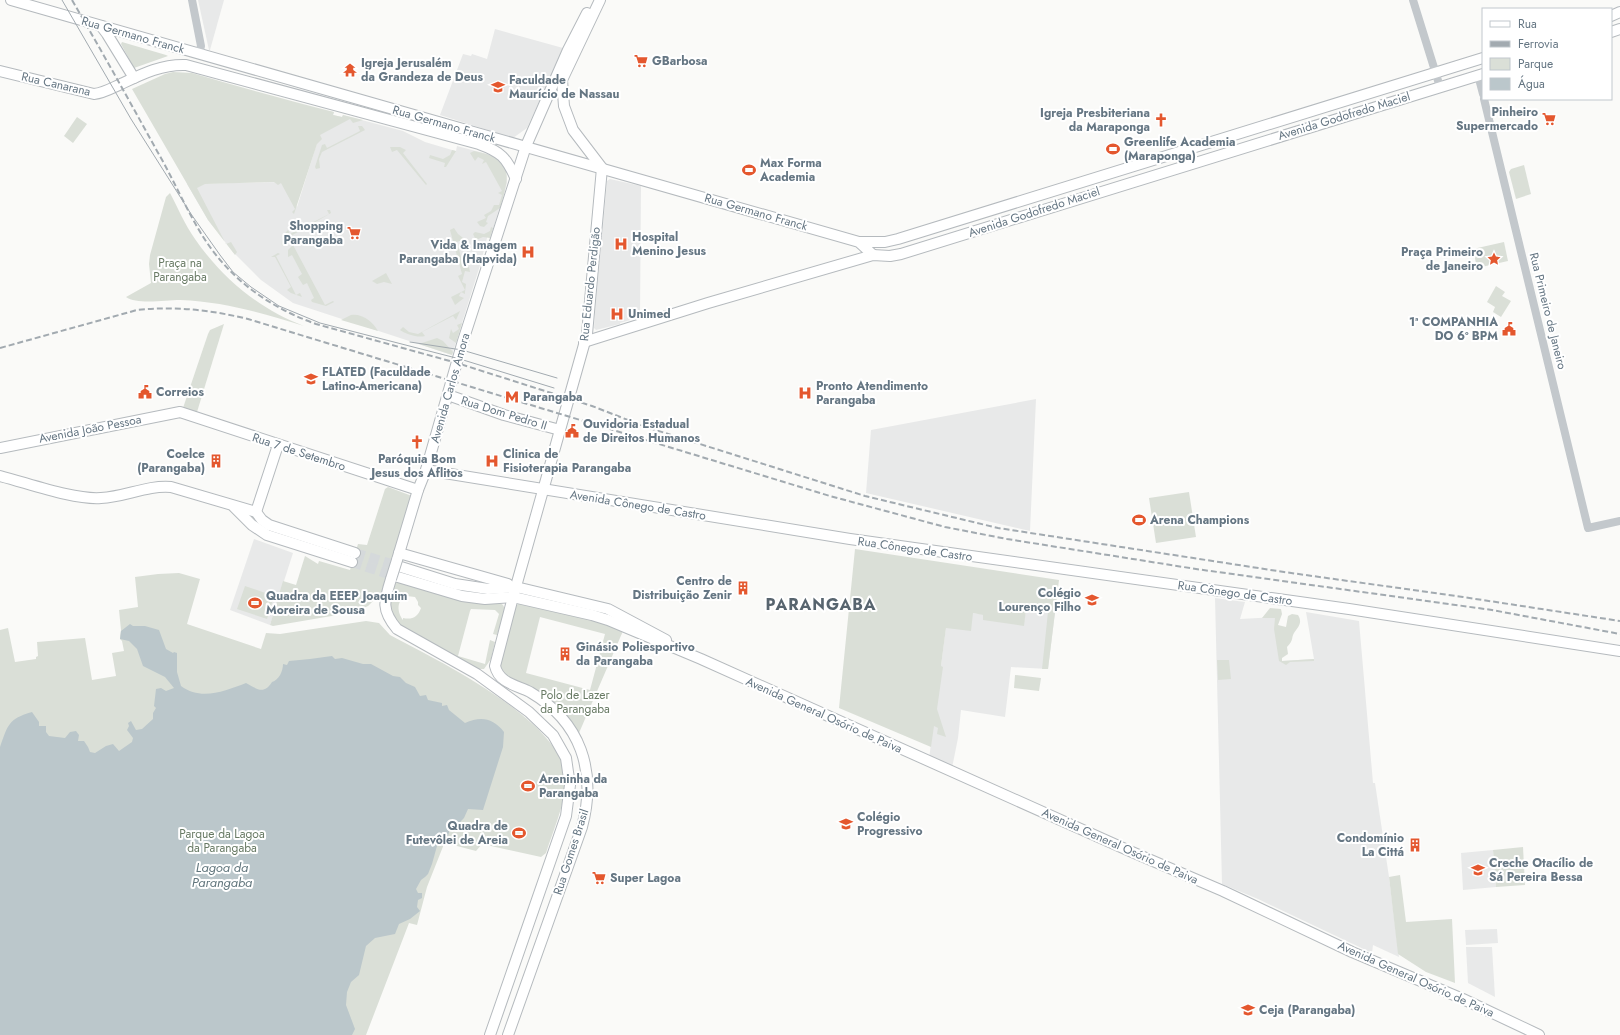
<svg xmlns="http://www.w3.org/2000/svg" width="1620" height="1035" font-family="Jost,sans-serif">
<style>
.built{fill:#e8e9e9}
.green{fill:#dadfd7;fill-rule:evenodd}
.water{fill:#bbc7cb}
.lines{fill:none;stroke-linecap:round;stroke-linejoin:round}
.major-tunnel{stroke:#d5d9db;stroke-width:10;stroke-dasharray:10 5;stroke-linecap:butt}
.major-casing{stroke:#b5babe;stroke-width:12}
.minor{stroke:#c3c8cc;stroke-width:8}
.major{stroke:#fff;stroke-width:10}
.tram{stroke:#a2aab0;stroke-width:1}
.rail{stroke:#a2aab0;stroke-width:2;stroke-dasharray:6 3;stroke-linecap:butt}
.major-bridge-casing{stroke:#b5babe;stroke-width:12;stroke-linecap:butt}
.major-bridge{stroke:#fff;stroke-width:10}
.labels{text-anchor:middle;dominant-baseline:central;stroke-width:4;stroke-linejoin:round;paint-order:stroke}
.street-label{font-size:12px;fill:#657683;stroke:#fff}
.poi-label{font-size:12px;font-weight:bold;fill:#657683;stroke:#fff;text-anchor:start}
.park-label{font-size:12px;fill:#687a64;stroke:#fff}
.water-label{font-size:13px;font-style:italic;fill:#60757c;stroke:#fff}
.district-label{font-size:16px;font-weight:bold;letter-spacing:1px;fill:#57646e;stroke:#fff}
</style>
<rect width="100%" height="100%" fill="#fafaf8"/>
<g class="built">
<path d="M 198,0 L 224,0 L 210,50 L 209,50 Z"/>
<path d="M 495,29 L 563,48 L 527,128 L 513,138 L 440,115 L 463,54 L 471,56 L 472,54 L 487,59 Z"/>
<path d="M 327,111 L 334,112 L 333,115 L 342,117 L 343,115 L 403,131 L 425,142 L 452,150 L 456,151 L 457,146 L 491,155 L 496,158 L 506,171 L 507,183 L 492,232 L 488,234 L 481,262 L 452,355 L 293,303 L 261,280 L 233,252 L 208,220 L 187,184 L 283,182 L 297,207 Z"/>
<path d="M 610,179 L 641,186 L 640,317 L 620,323 L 620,324 L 596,330 L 594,328 L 595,312 L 607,181 Z"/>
<path d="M 1036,399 L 1030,531 L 866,493 L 871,430 Z"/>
<path d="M 254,539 L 293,553 L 270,625 L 230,610 Z"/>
<path d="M 1215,598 L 1245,602 L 1240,619 L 1275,617 L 1282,661 L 1314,659 L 1306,612 L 1359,621 L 1373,783 L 1375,783 L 1389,877 L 1399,957 L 1373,945 L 1372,953 L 1258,899 L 1222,884 Z"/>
<path d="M 1026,610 L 1055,613 L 1048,669 L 1011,667 L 1005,717 L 961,710 L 958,738 L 952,768 L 929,759 L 946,627 L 973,613 L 1024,621 Z"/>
<path d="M 1493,850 L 1496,887 L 1463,890 L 1461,853 Z"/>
<path d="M 1497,929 L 1498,943 L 1466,945 L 1465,930 Z"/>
<path d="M 1466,947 L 1492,947 L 1495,997 L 1468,983 Z"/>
</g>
<g class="green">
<path d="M 122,42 L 166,55 L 168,56 L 134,68 L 121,44 Z"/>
<path d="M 173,72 L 192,73 C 239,87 288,100 334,112 L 333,115 L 342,117 L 343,115 L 363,120 L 353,123 L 350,119 L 320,135 L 322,139 L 317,144 L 294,214 L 292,212 L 295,209 L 281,183 L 278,185 L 274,182 L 205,184 L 197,188 L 226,244 L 231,242 L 237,252 L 235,255 L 208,220 L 132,89 L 165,74 Z"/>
<path d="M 77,117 L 87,124 L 73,143 L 64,136 Z"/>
<path d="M 358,126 L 362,126 L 365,130 L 322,152 L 319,159 L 320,168 L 316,169 L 315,167 L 322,145 L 325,144 L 327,148 L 360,131 Z"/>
<path d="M 390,147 L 400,147 L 406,150 L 403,153 L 427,184 L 426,185 L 397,150 L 392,152 Z"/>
<path d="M 452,150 L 456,151 L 446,167 L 444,167 L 445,163 L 429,158 L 430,155 L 443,159 L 450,155 Z"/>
<path d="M 474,151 C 514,159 510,174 500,208 L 488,216 L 486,222 L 488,223 L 484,227 L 480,226 L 477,222 L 486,218 L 484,215 L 491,211 L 494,205 L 499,205 L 502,195 L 498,193 L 502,191 L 486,162 L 482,164 L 484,160 L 478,157 L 475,161 L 470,153 Z"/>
<path d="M 1524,165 L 1531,194 L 1516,199 L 1509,172 L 1511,169 Z"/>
<path d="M 170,193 C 178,208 185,225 195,239 C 222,278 259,309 304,326 C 261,313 226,302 180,300 C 166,300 137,305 126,297 L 151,283 L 149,264 L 150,255 L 166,197 Z"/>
<path d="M 327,210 L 330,210 L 331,213 L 289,237 L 282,246 C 281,240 283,235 288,230 L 290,234 L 329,214 Z"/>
<path d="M 491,227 L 493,228 L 490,238 L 483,237 L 476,240 L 473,234 L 475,232 L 484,234 L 490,231 Z"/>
<path d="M 454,228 L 458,234 L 463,238 L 462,240 L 457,242 L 464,268 L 469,267 L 470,272 L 465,271 L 462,282 L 466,284 L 465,292 L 465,294 L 461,292 L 459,296 L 464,298 L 455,305 L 451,297 L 465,290 L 458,276 L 462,274 L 450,230 Z"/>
<path d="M 1504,242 L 1508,261 L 1477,268 L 1473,249 Z"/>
<path d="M 293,245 L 325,305 L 333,301 L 334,302 L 326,306 L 312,302 L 311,300 L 314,298 L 307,283 L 303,285 L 298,277 L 302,274 L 292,255 L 288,257 L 288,250 Z"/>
<path d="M 278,253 L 280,254 L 276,256 L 296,295 L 300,293 L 302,297 L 291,293 L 287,290 L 291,287 L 275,257 L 271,257 Z"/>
<path d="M 386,273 L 392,284 L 384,282 L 377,284 L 372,281 Z"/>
<path d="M 1496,286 L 1505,292 L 1502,296 L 1511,301 L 1501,317 L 1493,312 L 1495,307 L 1487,302 Z"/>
<path d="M 460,311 L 456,320 L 453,316 L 422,332 L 425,336 C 417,338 406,334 400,330 L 403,327 L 409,332 L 418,334 Z"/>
<path d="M 351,315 C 362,313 373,322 378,331 L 341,320 Z"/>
<path d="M 462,323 L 456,343 L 449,338 L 451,329 L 453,333 L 459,329 L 457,325 Z"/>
<path d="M 224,324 L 197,412 L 183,408 L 208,334 L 210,330 Z"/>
<path d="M 437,338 L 443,341 L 453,352 L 452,355 L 419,344 Z"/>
<path d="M 388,487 L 412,496 L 381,593 L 368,606 L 355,612 L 273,626 L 270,625 L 283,581 L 296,585 L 305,556 L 318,564 L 319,561 L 350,570 L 358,544 L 367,545 L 385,489 Z"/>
<path d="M 1189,492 L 1196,537 L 1156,543 L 1149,498 Z"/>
<path d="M 855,549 L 1059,580 L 1048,669 L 1042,669 L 1048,612 L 1026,610 L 1024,626 L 983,620 L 983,615 L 973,613 L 971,631 L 946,628 L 941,666 L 943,667 L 937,709 L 946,737 L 937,734 L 938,728 L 934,726 L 931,747 L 839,708 Z"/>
<path d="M 179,573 L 200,579 L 187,624 L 261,649 L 266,633 L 280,634 L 366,621 L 379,623 L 390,635 C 435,659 566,722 566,780 C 565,805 553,830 546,853 L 541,857 L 482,844 L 476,851 L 457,846 L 444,844 L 427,887 L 417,925 L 409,923 L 366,1035 L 0,1035 L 0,630 L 8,628 L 15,662 L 36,659 L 36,657 L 38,656 L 37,642 L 85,638 L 92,680 L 116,676 L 112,653 L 124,651 L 122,641 L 120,639 L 121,630 L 119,610 L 138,607 L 135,577 L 158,574 Z"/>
<path d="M 395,581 L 422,589 L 500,603 L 503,605 L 505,609 L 497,635 L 493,634 L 499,614 L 495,610 L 471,609 L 470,611 L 458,656 L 485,664 L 490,640 L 495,642 L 491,659 L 484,669 L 476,669 L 399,626 L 390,610 L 390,598 ZM 407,596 L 415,597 L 418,602 L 418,605 L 421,608 C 418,617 412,620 403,618 L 403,620 C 397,612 396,600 407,596 Z"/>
<path d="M 245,586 L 274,596 L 267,619 L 237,609 Z"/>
<path d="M 521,603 L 597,620 L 623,631 L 579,733 C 574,725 567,715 560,709 C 542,695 504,688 500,663 L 516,605 ZM 540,617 L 605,634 L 590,690 L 526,673 Z"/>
<path d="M 1270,608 L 1281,609 L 1282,614 L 1278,625 L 1286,627 L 1288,616 L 1292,614 L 1298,615 C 1303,623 1298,627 1294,633 C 1291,638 1294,640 1287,647 L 1288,654 L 1282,658 L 1282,661 L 1314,659 L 1314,661 L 1290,662 L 1286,665 L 1279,661 L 1274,629 L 1275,618 L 1262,618 Z"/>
<path d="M 1217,660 L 1229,660 L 1231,679 L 1218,680 Z"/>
<path d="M 1015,675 L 1041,678 L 1039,691 L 1014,688 Z"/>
<path d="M 1523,847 L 1525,885 L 1496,887 L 1493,850 Z"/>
<path d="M 1400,875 L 1406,922 L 1452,919 L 1455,983 L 1426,972 L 1398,954 L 1389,877 Z"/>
</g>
<path class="water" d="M 130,624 L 133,626 L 145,626 L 159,630 L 166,649 L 173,653 L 174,652 L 177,653 L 177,672 L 181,686 C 201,701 225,691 246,683 C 257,689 264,695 272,682 C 279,680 283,671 283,664 L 287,665 L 289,661 L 310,659 L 332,656 L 335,659 L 342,658 L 363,664 L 371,664 L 393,676 L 400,677 L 406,683 L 415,687 L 420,696 L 426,695 L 428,700 L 442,703 L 442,706 L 447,705 L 449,710 L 465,723 C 481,716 493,718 504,732 L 503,747 L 483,810 L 468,809 L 464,818 L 461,821 L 458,827 L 455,825 L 450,829 L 448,836 L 437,846 L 432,864 L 428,874 L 425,877 L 421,880 L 416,889 L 418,893 L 422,893 L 422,898 L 418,900 L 417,907 L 420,911 L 410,919 L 399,924 L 395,934 L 375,938 L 366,946 L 359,975 L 351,982 L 347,992 L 346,1005 L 355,1029 L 352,1035 L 0,1035 L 0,747 C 8,725 8,719 32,712 L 39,722 L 39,726 L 46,726 L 46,732 L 49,736 L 65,738 L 70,732 L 76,731 L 79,735 L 78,741 L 84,741 L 88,747 L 90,752 L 95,753 L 106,746 L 113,744 L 119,751 L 132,742 L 133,738 L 127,730 L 129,726 L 128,723 L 131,721 L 136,730 L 142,729 L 153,719 L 153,713 L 156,708 L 154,706 L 156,689 L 161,688 L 166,691 L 174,688 L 165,677 L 143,666 L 137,649 L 129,641 L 120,639 L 121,631 Z"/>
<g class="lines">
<g class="major-tunnel">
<path d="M 355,553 L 401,567"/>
<path d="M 352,562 L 398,577"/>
</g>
<g class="major-casing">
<g id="major">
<path d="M 11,0 L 859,242 L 873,255"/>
<path d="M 1611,16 L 1620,12"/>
<path d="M 101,26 L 107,34 L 134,78"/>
<path d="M 1611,32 L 1620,29"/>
<path d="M 0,71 L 94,94 C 104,93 112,88 121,84 C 142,74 162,64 186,65 L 479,144 C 501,152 506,157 516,179"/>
<path d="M 859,242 L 885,242 L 898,239 L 1483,58"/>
<path d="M 584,342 L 708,303 L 873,255 L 890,256 L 901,254 L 1483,74"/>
<path d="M 448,395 L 504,415 L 560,430"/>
<path d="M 0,448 L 180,412 L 418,490"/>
<path d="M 426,470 L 850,539 L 1349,609 L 1620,651"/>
<path d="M 0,476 C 28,483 74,500 101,498 C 125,497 147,485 171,487 L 256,512 L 262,520 L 269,525 L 355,553"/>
<path d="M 234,507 L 252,525 L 267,535 L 352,562"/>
<path d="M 256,512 L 278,445"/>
<path d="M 399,553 L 508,584"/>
<path d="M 397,560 L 418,490 L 426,470 L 463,341 L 526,146 L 568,50 L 587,13"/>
<path d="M 401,567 L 455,584 L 488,589 L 516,587 L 608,609 L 666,640"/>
<path d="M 398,577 L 462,596 L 485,599 L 513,597 L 592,615 L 608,620 L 701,659 L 1132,852 L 1223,891 L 1352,952 L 1463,999 L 1539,1035"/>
<path d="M 391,579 C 384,601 381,610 397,629 L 477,674 L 529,712 L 553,735 L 566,758 L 568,772 L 570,785 L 566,816 L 490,1035"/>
<path d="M 508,1035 L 582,827 C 597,771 581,722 530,692 C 516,685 499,683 495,666 L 513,597 L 587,334 L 602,168 L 573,130 L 564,106 L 562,80 L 600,0"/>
</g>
</g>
<g class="minor">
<path d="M 192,0 L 201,46 L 199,54"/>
<path d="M 1413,0 L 1440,87"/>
<path d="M 1478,75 L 1483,94"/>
<path d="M 1484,99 L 1588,528 L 1620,521"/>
</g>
<use href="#major" class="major"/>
<g class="tram">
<path d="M 62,0 L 131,119 L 191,214 L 220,255 L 233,272 L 251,287 L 279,306 L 320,323 L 460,359 L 554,388"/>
<path d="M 410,342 L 462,350 L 557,378"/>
</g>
<g class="rail">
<path d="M 72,0 C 101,50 129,100 157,151 C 171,175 182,200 195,223 C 222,273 263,305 316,324 L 457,363 L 592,406 L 646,427 L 865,496 L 998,528 L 1284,572 L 1463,597 L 1620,621"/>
<path d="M 0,348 L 137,310 C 175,306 211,310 248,319 L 830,496 L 945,527 L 1007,539 L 1196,569 L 1492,610 L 1620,634"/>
</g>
<g class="major-bridge-casing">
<path id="major-bridge" d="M 391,579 L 397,560"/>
</g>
<use href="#major-bridge" class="major-bridge"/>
</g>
<defs>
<g id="supermarket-bare" transform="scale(1.08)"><path d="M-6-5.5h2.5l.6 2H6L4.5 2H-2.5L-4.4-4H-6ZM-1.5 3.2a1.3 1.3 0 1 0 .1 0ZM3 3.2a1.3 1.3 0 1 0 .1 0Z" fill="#e4572e" stroke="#fff" stroke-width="2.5" paint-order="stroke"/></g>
<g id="temple-bare" transform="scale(1.08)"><path d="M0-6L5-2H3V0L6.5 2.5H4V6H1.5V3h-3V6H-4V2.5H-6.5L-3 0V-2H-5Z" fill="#e4572e" stroke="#fff" stroke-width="2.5" paint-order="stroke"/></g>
<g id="university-bare" transform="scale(1.08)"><path d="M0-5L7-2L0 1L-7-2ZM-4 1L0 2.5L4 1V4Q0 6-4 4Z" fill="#e4572e" stroke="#fff" stroke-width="2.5" paint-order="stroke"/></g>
<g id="church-bare" transform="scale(1.08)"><path d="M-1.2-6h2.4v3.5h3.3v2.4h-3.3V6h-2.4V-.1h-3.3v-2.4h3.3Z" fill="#e4572e" stroke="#fff" stroke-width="2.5" paint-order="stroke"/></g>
<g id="stadium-bare" transform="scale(1.08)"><path d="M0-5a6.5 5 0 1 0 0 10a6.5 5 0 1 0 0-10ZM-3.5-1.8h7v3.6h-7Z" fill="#e4572e" stroke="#fff" stroke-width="2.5" paint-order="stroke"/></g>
<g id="hospital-bare" transform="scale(1.08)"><path d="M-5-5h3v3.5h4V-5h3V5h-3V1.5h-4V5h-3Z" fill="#e4572e" stroke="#fff" stroke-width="2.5" paint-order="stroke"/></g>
<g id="sight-bare" transform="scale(1.08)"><path d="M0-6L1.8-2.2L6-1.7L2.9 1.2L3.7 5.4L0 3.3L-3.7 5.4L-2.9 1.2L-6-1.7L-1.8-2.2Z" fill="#e4572e" stroke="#fff" stroke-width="2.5" paint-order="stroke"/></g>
<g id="civic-bare" transform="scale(1.08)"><path d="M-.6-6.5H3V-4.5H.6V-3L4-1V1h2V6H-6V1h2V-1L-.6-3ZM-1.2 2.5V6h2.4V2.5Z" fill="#e4572e" stroke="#fff" stroke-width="2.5" paint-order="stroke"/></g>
<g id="metro-bare" transform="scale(1.08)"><path d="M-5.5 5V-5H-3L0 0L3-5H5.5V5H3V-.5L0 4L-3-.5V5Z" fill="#e4572e" stroke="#fff" stroke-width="2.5" paint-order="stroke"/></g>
<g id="building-bare" transform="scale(1.08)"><path d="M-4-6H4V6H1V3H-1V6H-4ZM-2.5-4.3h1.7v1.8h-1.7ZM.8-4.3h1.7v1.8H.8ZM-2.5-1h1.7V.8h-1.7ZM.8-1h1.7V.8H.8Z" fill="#e4572e" stroke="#fff" stroke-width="2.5" paint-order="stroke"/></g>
<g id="school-bare" transform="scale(1.08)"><path d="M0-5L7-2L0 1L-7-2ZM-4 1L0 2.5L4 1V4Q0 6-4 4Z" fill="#e4572e" stroke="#fff" stroke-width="2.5" paint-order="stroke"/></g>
</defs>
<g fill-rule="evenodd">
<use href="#supermarket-bare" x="641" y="61"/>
<use href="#temple-bare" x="350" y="70"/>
<use href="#university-bare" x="498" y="87"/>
<use href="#supermarket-bare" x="1549" y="119"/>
<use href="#church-bare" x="1161" y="120"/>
<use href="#stadium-bare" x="1113" y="149"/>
<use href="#stadium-bare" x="749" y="170"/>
<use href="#supermarket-bare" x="354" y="233"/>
<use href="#hospital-bare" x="621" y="244"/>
<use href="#hospital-bare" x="528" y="252"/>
<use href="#sight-bare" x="1494" y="259"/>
<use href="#hospital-bare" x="617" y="314"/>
<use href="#civic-bare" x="1509" y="329"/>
<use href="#university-bare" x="311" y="379"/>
<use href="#civic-bare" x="145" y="392"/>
<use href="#hospital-bare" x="805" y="393"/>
<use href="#metro-bare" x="512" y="397"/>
<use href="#civic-bare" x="572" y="431"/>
<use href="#church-bare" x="417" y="442"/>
<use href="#building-bare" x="216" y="461"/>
<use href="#hospital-bare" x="492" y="461"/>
<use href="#stadium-bare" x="1139" y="520"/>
<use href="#building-bare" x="743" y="588"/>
<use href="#school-bare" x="1092" y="600"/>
<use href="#stadium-bare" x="255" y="603"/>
<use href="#building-bare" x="565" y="654"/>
<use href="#stadium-bare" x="528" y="786"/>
<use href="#school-bare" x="846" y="824"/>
<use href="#stadium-bare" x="519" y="833"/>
<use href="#building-bare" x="1415" y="845"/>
<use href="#school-bare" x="1478" y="870"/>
<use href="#supermarket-bare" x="599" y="878"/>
<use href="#school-bare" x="1248" y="1010"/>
</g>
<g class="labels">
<g class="street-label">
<text transform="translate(133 35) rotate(16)">Rua Germano Franck</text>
<text transform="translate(56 84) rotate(13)">Rua Canarana</text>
<text transform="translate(1344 116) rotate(-17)">Avenida Godofredo Maciel</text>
<text transform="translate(444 124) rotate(16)">Rua Germano Franck</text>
<text transform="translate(756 212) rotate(16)">Rua Germano Franck</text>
<text transform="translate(1034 212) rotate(-18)">Avenida Godofredo Maciel</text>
<text transform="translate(590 284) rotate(-84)">Rua Eduardo Perdigão</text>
<text transform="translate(1548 311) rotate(76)">Rua Primeiro de Janeiro</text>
<text transform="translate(450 388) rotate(-74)">Avenida Carlos Amora</text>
<text transform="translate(504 413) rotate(17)">Rua Dom Pedro II</text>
<text transform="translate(90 429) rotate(-11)">Avenida João Pessoa</text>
<text transform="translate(299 452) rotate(18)">Rua 7 de Setembro</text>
<text transform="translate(638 505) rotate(9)">Avenida Cônego de Castro</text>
<text transform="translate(915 549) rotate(8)">Rua Cônego de Castro</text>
<text transform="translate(1235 593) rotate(8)">Rua Cônego de Castro</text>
<text transform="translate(824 715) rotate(24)">Avenida General Osório de Paiva</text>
<text transform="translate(1120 846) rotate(24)">Avenida General Osório de Paiva</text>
<text transform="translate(571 852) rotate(-72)">Rua Gomes Brasil</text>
<text transform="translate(1416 979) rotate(24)">Avenida General Osório de Paiva</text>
</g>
<g class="poi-label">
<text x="652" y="61">GBarbosa</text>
<text x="361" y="63">Igreja Jerusalém<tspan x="361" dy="14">da Grandeza de Deus</tspan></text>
<text x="509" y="80">Faculdade<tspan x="509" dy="14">Maurício de Nassau</tspan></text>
<text x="1538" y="112" text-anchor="end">Pinheiro<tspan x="1538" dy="14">Supermercado</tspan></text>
<text x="1150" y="113" text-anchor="end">Igreja Presbiteriana<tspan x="1150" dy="14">da Maraponga</tspan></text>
<text x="1124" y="142">Greenlife Academia<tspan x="1124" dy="14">(Maraponga)</tspan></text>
<text x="760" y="163">Max Forma<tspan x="760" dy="14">Academia</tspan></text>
<text x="343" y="226" text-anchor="end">Shopping<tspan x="343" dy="14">Parangaba</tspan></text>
<text x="632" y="237">Hospital<tspan x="632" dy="14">Menino Jesus</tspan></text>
<text x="517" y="245" text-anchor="end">Vida &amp; Imagem<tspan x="517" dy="14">Parangaba (Hapvida)</tspan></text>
<text x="1483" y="252" text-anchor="end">Praça Primeiro<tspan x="1483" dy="14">de Janeiro</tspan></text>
<text x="628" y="314">Unimed</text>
<text x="1498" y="322" text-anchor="end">1ª COMPANHIA<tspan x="1498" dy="14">DO 6º BPM</tspan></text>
<text x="322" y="372">FLATED (Faculdade<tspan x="322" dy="14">Latino-Americana)</tspan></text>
<text x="816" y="386">Pronto Atendimento<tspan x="816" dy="14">Parangaba</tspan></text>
<text x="156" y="392">Correios</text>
<text x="523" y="397">Parangaba</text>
<text x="583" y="424">Ouvidoria Estadual<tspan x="583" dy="14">de Direitos Humanos</tspan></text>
<text x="205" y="454" text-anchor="end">Coelce<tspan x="205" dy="14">(Parangaba)</tspan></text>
<text x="503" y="454">Clinica de<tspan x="503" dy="14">Fisioterapia Parangaba</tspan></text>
<text x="417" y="459" text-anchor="middle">Paróquia Bom<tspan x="417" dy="14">Jesus dos Aflitos</tspan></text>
<text x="1150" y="520">Arena Champions</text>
<text x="732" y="581" text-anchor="end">Centro de<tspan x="732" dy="14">Distribuição Zenir</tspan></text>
<text x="1081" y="593" text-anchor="end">Colégio<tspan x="1081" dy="14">Lourenço Filho</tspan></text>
<text x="266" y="596">Quadra da EEEP Joaquim<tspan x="266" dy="14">Moreira de Sousa</tspan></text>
<text x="576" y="647">Ginásio Poliesportivo<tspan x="576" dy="14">da Parangaba</tspan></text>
<text x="539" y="779">Areninha da<tspan x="539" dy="14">Parangaba</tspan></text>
<text x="857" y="817">Colégio<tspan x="857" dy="14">Progressivo</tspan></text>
<text x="508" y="826" text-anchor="end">Quadra de<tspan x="508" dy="14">Futevôlei de Areia</tspan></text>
<text x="1404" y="838" text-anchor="end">Condomínio<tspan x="1404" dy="14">La Cittá</tspan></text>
<text x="1489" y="863">Creche Otacílio de<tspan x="1489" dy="14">Sá Pereira Bessa</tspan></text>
<text x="610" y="878">Super Lagoa</text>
<text x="1259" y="1010">Ceja (Parangaba)</text>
</g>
<g class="park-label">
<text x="180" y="263">Praça na<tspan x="180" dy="14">Parangaba</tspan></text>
<text x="575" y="695">Polo de Lazer<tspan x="575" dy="14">da Parangaba</tspan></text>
<text x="222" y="834">Parque da Lagoa<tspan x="222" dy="14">da Parangaba</tspan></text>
</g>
<g class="water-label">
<text x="222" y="867">Lagoa da<tspan x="222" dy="15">Parangaba</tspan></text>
</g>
<g class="district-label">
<text x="821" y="604">PARANGABA</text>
</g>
</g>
<rect x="1482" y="8" width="130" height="92" fill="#ffffff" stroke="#c1c8cd"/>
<rect x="1490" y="21" width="20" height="6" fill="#ffffff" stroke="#c1c8cd"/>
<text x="1518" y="28" font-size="12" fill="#657683">Rua</text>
<rect x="1490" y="41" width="20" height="6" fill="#a2aab0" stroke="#c1c8cd"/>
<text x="1518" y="48" font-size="12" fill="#657683">Ferrovia</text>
<rect x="1490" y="58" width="20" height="12" fill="#dadfd7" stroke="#c1c8cd"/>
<text x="1518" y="68" font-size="12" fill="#657683">Parque</text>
<rect x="1490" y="78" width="20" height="12" fill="#bbc7cb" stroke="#c1c8cd"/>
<text x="1518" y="88" font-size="12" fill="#657683">Água</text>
</svg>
